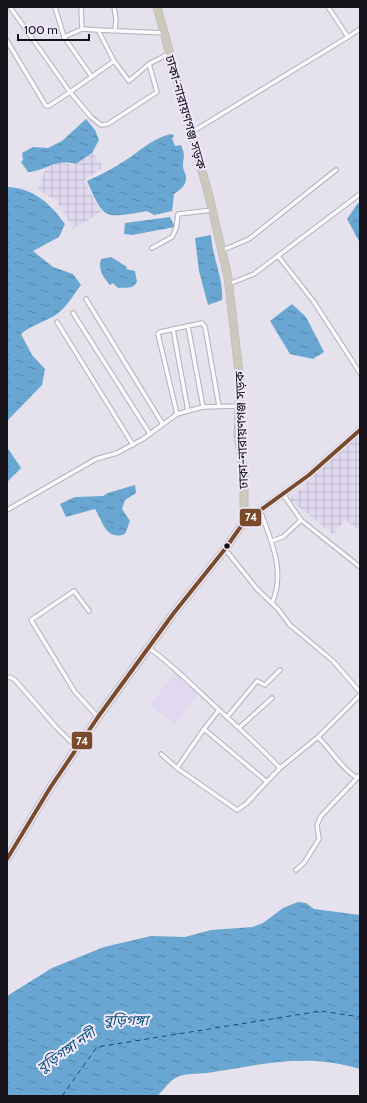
<svg xmlns="http://www.w3.org/2000/svg" width="367" height="1103" font-family="Cabin,'Noto Sans Bengali',sans-serif">
<style>
.built{fill:#e0d9ef}
.industrial{fill:url(#industrial-grid)}
.water{fill:url(#water-ripples)}
.lines{fill:none;stroke-linecap:round;stroke-linejoin:round}
.ferry{stroke:#0c4f76;stroke-width:1;stroke-dasharray:5 4;stroke-linecap:butt}
.street-casing{stroke:#b4b1ba;stroke-width:5.5}
.primary-casing{stroke:#c2c1c6;stroke-width:8}
.highway-casing{stroke:#c2c1c6;stroke-width:9}
.street{stroke:#fbfafc;stroke-width:3.5}
.primary{stroke:#dfdcd5;stroke-width:6}
.highway{stroke:#ccc8bc;stroke-width:7}
.bus-1-casing{stroke:#f0e9fd;stroke-width:7}
.bus-1{stroke:#7a4b2a;stroke-width:4}
.bus-dot{fill:#15121a;stroke:#f0e9fd;stroke-width:1.5}
.labels{text-anchor:middle;dominant-baseline:central;stroke-width:4;stroke-linejoin:round;paint-order:stroke}
.street-label{font-size:13px;fill:#15121a;stroke:#f0e9fd}
.water-label{font-size:14px;font-style:italic;fill:#0c4f76;stroke:#f0e9fd}
.line-badge{stroke:#f0e9fd;stroke-width:1.5}
.badge-label{font-size:11px;text-anchor:middle;font-weight:bold;fill:#fff}
</style>
<defs>
<pattern id="industrial-grid" width="8" height="8" patternUnits="userSpaceOnUse"><rect width="8" height="8" fill="#e0d9ef"/><path d="M0 4h8M4 0v8" fill="none" stroke="#bfb9cc"/></pattern>
<pattern id="water-ripples" width="26" height="14" patternUnits="userSpaceOnUse"><rect width="26" height="14" fill="#69a6d1"/><path d="M2 4q2-2 4 0t4 0M15 11q2-2 4 0t4 0" fill="none" stroke="#5586a9"/></pattern>
</defs>
<rect width="100%" height="100%" fill="#e5e1ed"/>
<path class="built" d="M 176,671 L 201,690 L 175,724 L 150,705 Z"/>
<g class="industrial">
<path d="M 93,153 L 103,167 L 84,181 L 101,212 L 73,229 L 57,201 L 38,190 L 46,167 L 58,163 L 76,165 Z"/>
<path d="M 360,434 L 360,530 L 345,520 L 333,534 L 289,499 Z"/>
</g>
<g class="water">
<path d="M 86,119 L 95,130 L 99,140 L 92,153 L 76,164 C 54,158 46,171 28,172 L 21,162 L 23,160 L 22,153 L 33,147 L 48,148 L 62,141 Z"/>
<path d="M 172,134 L 174,136 L 172,138 L 175,146 L 181,145 C 186,157 183,156 183,167 C 183,170 186,174 186,177 C 187,185 180,190 174,194 L 172,211 L 154,215 L 147,211 C 105,218 105,222 87,181 C 101,175 114,168 126,160 C 141,150 154,137 172,134 Z"/>
<path d="M 7,187 C 33,188 50,203 65,224 L 59,237 L 33,251 L 53,267 L 73,274 L 81,285 C 74,294 67,307 57,314 C 45,322 33,324 21,334 L 32,355 L 45,369 L 42,385 L 7,421 Z"/>
<path d="M 358,203 L 360,205 L 360,243 L 347,219 Z"/>
<path d="M 170,217 L 175,227 L 132,235 L 124,234 L 125,223 Z"/>
<path d="M 211,235 C 212,256 224,280 222,300 L 208,305 L 199,271 L 195,238 Z"/>
<path d="M 111,257 L 127,267 L 126,269 L 135,271 L 137,282 C 132,290 126,287 118,288 L 113,283 L 110,285 C 103,277 98,270 101,259 Z"/>
<path d="M 292,304 L 306,317 L 324,352 L 313,359 L 290,354 L 270,321 Z"/>
<path d="M 7,447 L 21,468 L 7,482 Z"/>
<path d="M 135,485 L 136,493 L 125,500 L 122,509 L 130,521 L 125,534 C 106,541 103,522 95,509 L 66,517 L 60,504 L 75,497 L 103,496 L 108,493 Z"/>
<path d="M 298,902 L 306,903 L 314,909 L 360,915 L 360,1069 C 304,1052 262,1065 207,1073 C 197,1074 186,1073 177,1077 C 169,1081 164,1090 157,1096 L 7,1096 L 7,996 L 52,968 L 104,947 L 151,936 L 185,937 L 211,930 L 253,927 L 263,923 L 283,908 Z"/>
</g>
<g class="lines">
<path class="ferry" d="M 62,1096 L 97,1047 L 321,1011 L 360,1017"/>
<g class="street-casing">
<g id="street">
<path d="M 10,7 L 70,92 L 114,61 L 129,81 L 149,64 L 170,53"/>
<path d="M 55,7 L 64,37 L 92,77"/>
<path d="M 81,7 L 82,29"/>
<path d="M 114,7 L 116,19 L 115,30"/>
<path d="M 64,37 L 82,29 L 98,30"/>
<path d="M 348,37 L 360,29"/>
<path d="M 7,41 L 46,106 L 49,106 L 70,92 L 91,117 L 101,125 L 108,124 L 157,92 L 149,64"/>
<path d="M 114,61 L 98,30 L 164,33"/>
<path d="M 192,132 L 348,37 L 328,7"/>
<path d="M 152,248 L 172,237 L 176,229 L 178,214 L 213,210"/>
<path d="M 223,250 L 249,239 L 336,170"/>
<path d="M 278,256 L 314,302 L 360,373"/>
<path d="M 229,284 L 254,274 L 360,194"/>
<path d="M 86,299 L 162,423"/>
<path d="M 73,313 L 150,434"/>
<path d="M 57,322 L 133,445"/>
<path d="M 188,326 L 203,407"/>
<path d="M 173,329 L 188,411"/>
<path d="M 177,414 L 158,334 L 160,332 L 202,323 L 205,327 L 219,406"/>
<path d="M 283,494 L 301,520 L 360,567"/>
<path d="M 7,510 L 96,459 L 117,453 L 143,439 L 177,414 L 203,407 L 239,406"/>
<path d="M 260,510 C 271,541 286,571 272,603"/>
<path d="M 271,541 L 283,537 L 301,520"/>
<path d="M 225,549 L 257,589 L 278,609 L 290,625 L 333,661 L 360,692"/>
<path d="M 89,611 L 74,591 L 31,620 L 75,692 L 98,717"/>
<path d="M 149,648 C 174,666 195,688 218,709 C 239,728 260,747 280,768 L 318,737 L 360,695"/>
<path d="M 7,678 L 10,677 L 15,680 L 56,727 L 77,748"/>
<path d="M 228,716 L 257,681 L 265,685 L 280,670"/>
<path d="M 240,727 L 272,698"/>
<path d="M 204,729 L 219,710"/>
<path d="M 318,737 C 332,751 340,767 357,778"/>
<path d="M 161,754 L 177,768"/>
<path d="M 266,781 L 204,729 L 177,768 L 237,810 L 246,804 L 280,768"/>
<path d="M 296,870 L 304,863 L 319,839 L 317,825 L 321,816 L 360,775"/>
</g>
</g>
<g class="primary-casing">
<path id="primary" d="M 244,522 L 309,475 L 360,430"/>
</g>
<g class="highway-casing">
<path id="highway" d="M 7,859 L 50,788 L 98,717 L 173,614 L 225,549 L 244,522 L 244,477 L 238,434 L 240,381 L 228,277 L 209,196 L 157,7"/>
</g>
<use href="#street" class="street"/>
<use href="#primary" class="primary"/>
<use href="#highway" class="highway"/>
<g class="bus-1-casing">
<path id="bus-1" d="M 7,859 L 50,788 L 98,717 L 173,614 L 225,549 L 244,522 L 309,475 L 360,430"/>
</g>
<use href="#bus-1" class="bus-1"/>
</g>
<circle class="bus-dot" cx="227" cy="546" r="3.5"/>
<g class="labels">
<g class="street-label">
<text transform="translate(186 112) rotate(74)">ঢাকা-নারায়ণগঞ্জ সড়ক</text>
<text transform="translate(241 430) rotate(-92)">ঢাকা-নারায়ণগঞ্জ সড়ক</text>
</g>
<g class="water-label">
<text x="126" y="1020">বুড়িগঙ্গা</text>
<text transform="translate(66 1050) rotate(-35)">বুড়িগঙ্গা নদী</text>
</g>
</g>
<g class="line-badge">
<rect x="239" y="508" width="23" height="19" rx="4" fill="#7a4b2a"/>
<rect x="71" y="731" width="22" height="19" rx="4" fill="#7a4b2a"/>
</g>
<g class="badge-label">
<text x="251" y="521">74</text>
<text x="82" y="745">74</text>
</g>
<rect width="367" height="1103" fill="none" stroke="#15121a" stroke-width="16"/>
<path d="M18 34v6h71v-6" fill="none" stroke="#15121a" stroke-width="2"/>
<text x="24" y="34" font-size="12" fill="#15121a" stroke="#f0e9fd" stroke-width="3" paint-order="stroke">100 m</text>
</svg>
